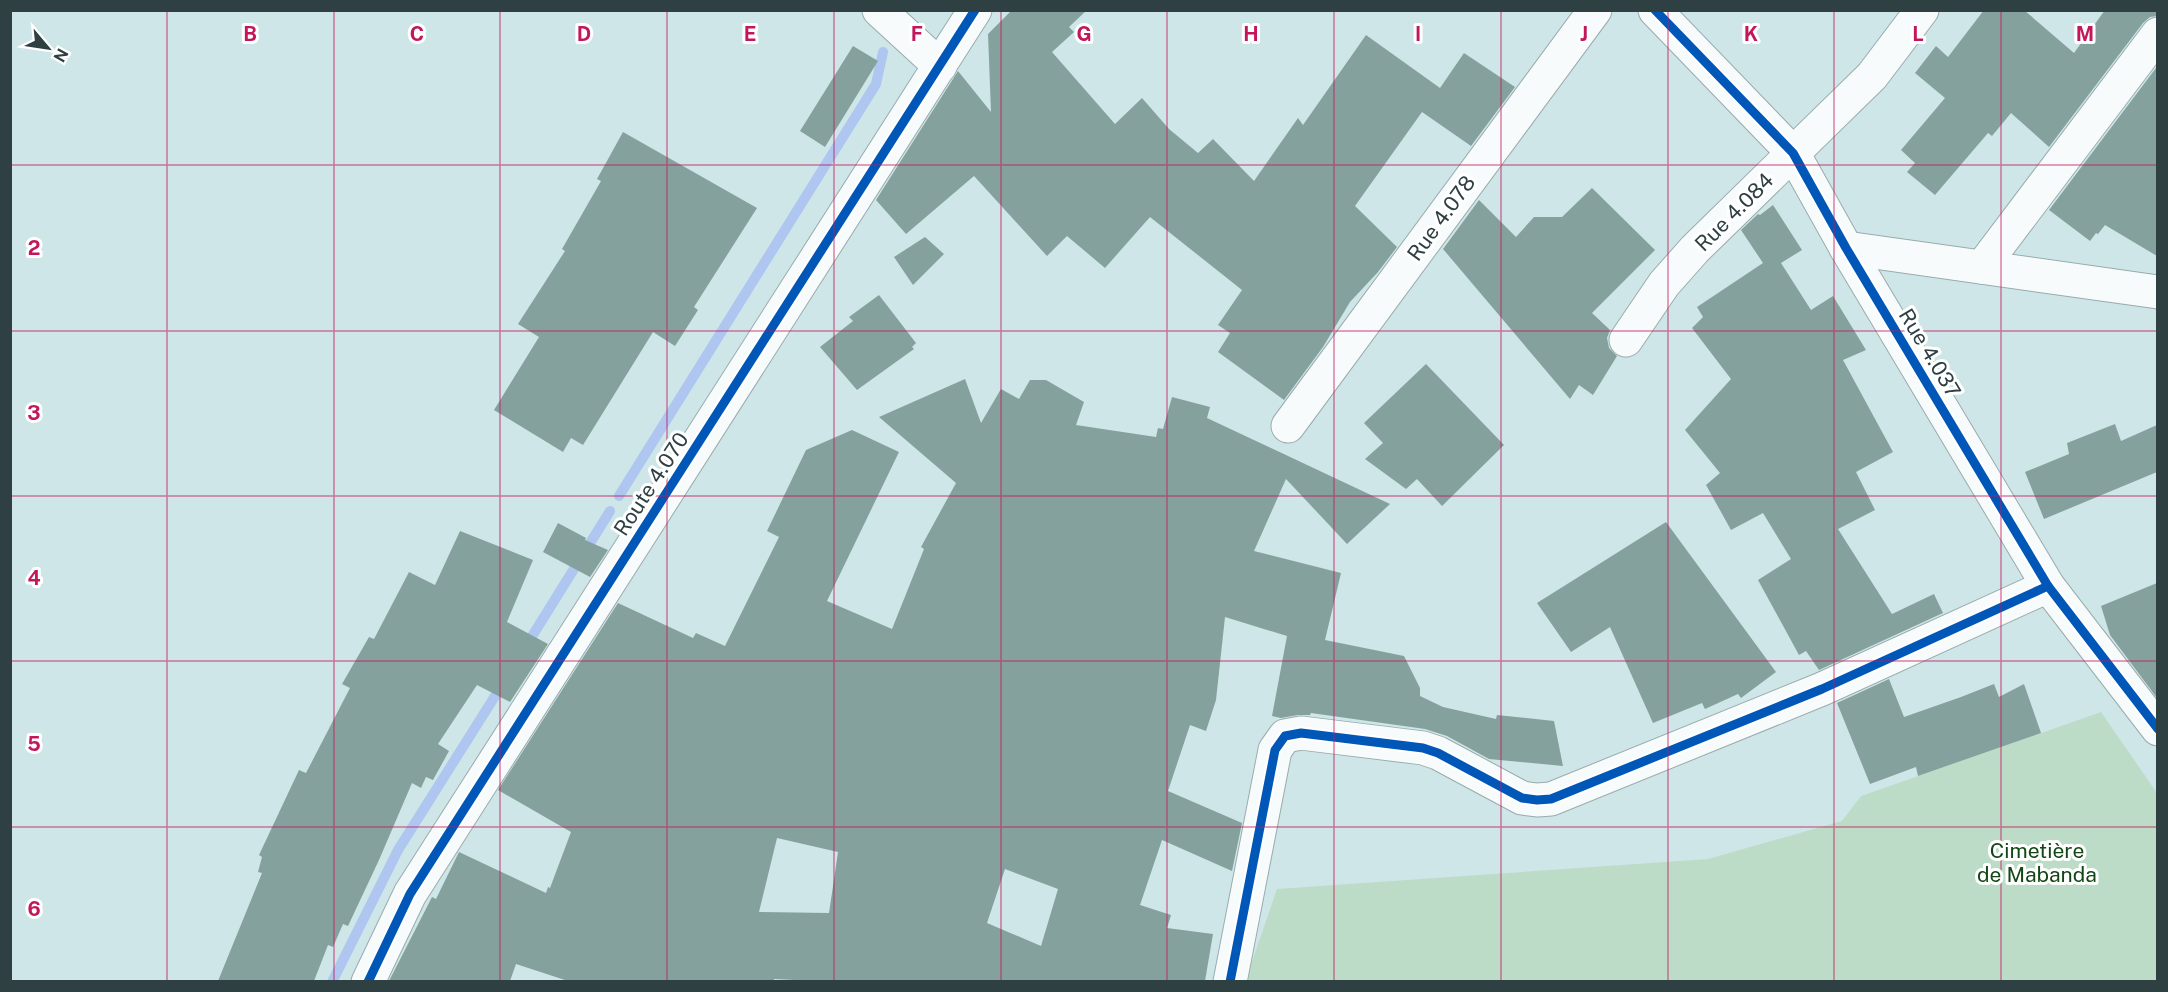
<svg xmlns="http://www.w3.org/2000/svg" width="2168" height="992" font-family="'Public Sans',sans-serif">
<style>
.green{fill:#bddcc8}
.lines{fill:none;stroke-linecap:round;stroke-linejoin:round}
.stream{stroke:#aec6f0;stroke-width:10}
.building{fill:#85a19e;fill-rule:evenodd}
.minor-casing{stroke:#99abad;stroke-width:35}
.minor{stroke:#f8fbfc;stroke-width:33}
.cycleway-casing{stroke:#fff;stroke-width:13}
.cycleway{stroke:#0057b8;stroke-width:9}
.grid{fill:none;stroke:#c2185b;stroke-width:1.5;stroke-opacity:0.55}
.labels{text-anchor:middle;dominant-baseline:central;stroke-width:6;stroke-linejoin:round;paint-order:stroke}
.street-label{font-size:21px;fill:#2f4042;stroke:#fff}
.park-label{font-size:21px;fill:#134715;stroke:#fff}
.grid-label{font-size:20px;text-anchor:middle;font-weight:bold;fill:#c2185b;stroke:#fff;stroke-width:6;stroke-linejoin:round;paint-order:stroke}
</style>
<rect width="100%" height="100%" fill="#cee6e8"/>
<path class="green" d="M 2101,712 L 2157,793 L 2157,981 L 1245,982 L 1277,889 L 1708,859 L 1842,821 L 1861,796 Z"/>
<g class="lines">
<g class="stream">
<path d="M 619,496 L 876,84 L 883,52"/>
<path d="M 526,646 L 610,511"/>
<path d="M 332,982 L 398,850 L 502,685"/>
</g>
</g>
<g class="building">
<path d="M 1012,10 L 1087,10 L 1069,27 L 1074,32 L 1052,52 L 1115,124 L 1142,98 L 1169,129 L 1198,153 L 1213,139 L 1254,181 L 1298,118 L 1303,125 L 1366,35 L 1440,88 L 1464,53 L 1515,87 L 1471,146 L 1422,112 L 1355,206 L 1397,247 L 1378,272 L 1350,302 L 1323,347 L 1284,400 L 1218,352 L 1230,333 L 1218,325 L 1242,290 L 1150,217 L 1105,268 L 1067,236 L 1047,256 L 974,176 L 906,234 L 876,200 L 958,71 L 991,112 L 988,34 Z"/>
<path d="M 1984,10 L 2024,10 L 2074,53 L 2105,10 L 2157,10 L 2157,16 L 2150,17 L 2143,23 L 2049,147 L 2011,113 L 1992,136 L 1988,133 L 1935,195 L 1907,172 L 1915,163 L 1901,150 L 1945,98 L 1915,73 L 1936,46 L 1948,57 Z"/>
<path d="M 853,46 L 878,61 L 825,147 L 800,131 Z"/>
<path d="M 2156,68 L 2157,70 L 2157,256 L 2105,225 L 2098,234 L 2096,233 L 2090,241 L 2049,210 Z"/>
<path d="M 623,132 L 757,208 L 694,307 L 698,310 L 675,346 L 653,332 L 583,445 L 571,438 L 563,452 L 494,410 L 539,337 L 518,324 L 565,251 L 562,249 L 601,181 L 597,179 Z"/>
<path d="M 1592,188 L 1655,250 L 1592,313 L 1610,330 L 1607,338 L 1609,348 L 1617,356 L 1593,395 L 1579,385 L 1570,399 L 1443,249 L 1479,200 L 1516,237 L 1534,217 L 1562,217 Z"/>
<path d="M 1773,205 L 1802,250 L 1781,263 L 1811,310 L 1833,296 L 1866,350 L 1843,360 L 1893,452 L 1856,472 L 1875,510 L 1838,529 L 1892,614 L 1934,594 L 1943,613 L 1819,670 L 1806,651 L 1799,655 L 1758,580 L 1791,559 L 1763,513 L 1731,530 L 1706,485 L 1720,473 L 1685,430 L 1731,379 L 1692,328 L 1703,317 L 1697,307 L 1763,263 L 1741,230 L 1758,214 L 1760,215 Z"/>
<path d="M 925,237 L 944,254 L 913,285 L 894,257 Z"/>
<path d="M 879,295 L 916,343 L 912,347 L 914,349 L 857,390 L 820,347 L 853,321 L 849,317 Z"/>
<path d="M 1426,364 L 1504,445 L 1442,506 L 1417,479 L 1406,489 L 1365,459 L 1383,443 L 1364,423 Z"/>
<path d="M 965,379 L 981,423 L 1001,389 L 1019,399 L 1030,380 L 1046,380 L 1084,402 L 1076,425 L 1156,437 L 1158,428 L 1163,429 L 1172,397 L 1210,407 L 1207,418 L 1390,504 L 1347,544 L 1286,479 L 1254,551 L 1341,573 L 1325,640 L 1404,656 L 1420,688 L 1420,696 L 1443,707 L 1496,719 L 1497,715 L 1554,721 L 1563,766 L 1489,759 L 1447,736 L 1425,729 L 1311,713 L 1310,715 L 1298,715 L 1281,718 L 1272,716 L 1287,636 L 1225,617 L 1216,700 L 1206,731 L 1190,725 L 1168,791 L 1242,823 L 1232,871 L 1162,840 L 1140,905 L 1171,915 L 1167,928 L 1213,934 L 1205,981 L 815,981 L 774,979 L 774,981 L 568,981 L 516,964 L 510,981 L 389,981 L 432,897 L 436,899 L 459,852 L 546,893 L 548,887 L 550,888 L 571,832 L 498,790 L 618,603 L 693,638 L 696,633 L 725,646 L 779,537 L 767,531 L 806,450 L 852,430 L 899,452 L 827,601 L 892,629 L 924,549 L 921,547 L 956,483 L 879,417 ZM 777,838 L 838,852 L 829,913 L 759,912 ZM 1005,869 L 1058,889 L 1041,946 L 987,923 Z"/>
<path d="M 2115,424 L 2121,441 L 2157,425 L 2157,472 L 2044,519 L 2025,472 L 2069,454 L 2067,443 Z"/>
<path d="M 1666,522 L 1776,672 L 1741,698 L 1738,694 L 1705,709 L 1702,703 L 1653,723 L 1610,627 L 1571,652 L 1537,603 Z"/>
<path d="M 558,523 L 586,538 L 585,540 L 608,550 L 590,577 L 543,552 Z"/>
<path d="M 460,531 L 533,560 L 507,622 L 548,644 L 510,702 L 477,685 L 438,744 L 449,751 L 433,780 L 426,777 L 421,788 L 412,783 L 379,860 L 348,926 L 343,924 L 333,947 L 328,945 L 314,981 L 218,981 L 262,873 L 258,872 L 262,857 L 259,855 L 299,770 L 306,773 L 350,688 L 342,684 L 369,637 L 374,639 L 409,572 L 435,585 Z"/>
<path d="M 2157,583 L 2157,698 L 2110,635 L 2101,606 Z"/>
<path d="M 1889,679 L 1904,717 L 1961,697 L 1994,684 L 1999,697 L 2024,684 L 2041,733 L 1918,776 L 1916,767 L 1870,784 L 1837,703 Z"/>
</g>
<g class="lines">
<g class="minor-casing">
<g id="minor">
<path d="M 879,10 L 940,66"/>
<path d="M 1655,10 L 1793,153 L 1846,248 L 2048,586 L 2158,729"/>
<path d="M 1846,248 L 2158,292"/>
<path d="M 1982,267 L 2158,34"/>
<path d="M 1626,340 L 1664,284 L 1695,249 L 1872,76 L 1922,10"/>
<path d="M 1288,426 L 1595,10"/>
<path d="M 368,982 L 410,894 L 975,10"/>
<path d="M 1230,982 L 1275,750 L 1285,736 L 1301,733 L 1423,748 L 1438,753 L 1522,798 L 1537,800 L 1551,799 L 1822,689 L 2048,586"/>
</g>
</g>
<use href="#minor" class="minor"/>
<g class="cycleway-casing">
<g id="cycleway">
<path d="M 1655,10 L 1793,153 L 1846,248 L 2048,586 L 2158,729"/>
<path d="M 368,982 L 410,894 L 975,10"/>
<path d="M 1230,982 L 1275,750 L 1285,736 L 1301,733 L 1423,748 L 1438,753 L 1522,798 L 1537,800 L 1551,799 L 1822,689 L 2048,586"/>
</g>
</g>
<use href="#cycleway" class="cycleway"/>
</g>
<path class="grid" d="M 167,10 L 167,982M 334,10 L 334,982M 500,10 L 500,982M 667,10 L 667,982M 834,10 L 834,982M 1001,10 L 1001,982M 1167,10 L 1167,982M 1334,10 L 1334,982M 1501,10 L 1501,982M 1668,10 L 1668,982M 1834,10 L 1834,982M 2001,10 L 2001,982M 10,165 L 2158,165M 10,331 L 2158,331M 10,496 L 2158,496M 10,661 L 2158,661M 10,827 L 2158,827"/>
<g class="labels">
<g class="street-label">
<text transform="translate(1734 212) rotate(-45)">Rue 4.084</text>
<text transform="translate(1441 218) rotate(-54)">Rue 4.078</text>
<text transform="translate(1930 353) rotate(59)">Rue 4.037</text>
<text transform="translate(651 484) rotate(-57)">Route 4.070</text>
</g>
<g class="park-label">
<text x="2037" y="850">Cimetière<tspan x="2037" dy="24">de Mabanda</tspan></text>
</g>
</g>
<g class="grid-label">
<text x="250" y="41">B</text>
<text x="417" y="41">C</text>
<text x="584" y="41">D</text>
<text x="750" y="41">E</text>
<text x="917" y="41">F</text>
<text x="1084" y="41">G</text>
<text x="1251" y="41">H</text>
<text x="1418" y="41">I</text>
<text x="1584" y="41">J</text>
<text x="1751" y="41">K</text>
<text x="1918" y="41">L</text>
<text x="2085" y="41">M</text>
<text x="34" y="255">2</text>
<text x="34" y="420">3</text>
<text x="34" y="585">4</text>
<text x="34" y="751">5</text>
<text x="34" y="916">6</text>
</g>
<rect width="2168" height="992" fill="none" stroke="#2f4042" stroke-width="24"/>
<g transform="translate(48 48) rotate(119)" stroke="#ffffff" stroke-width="4.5" paint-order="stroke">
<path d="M0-4.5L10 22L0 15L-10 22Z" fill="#2f4042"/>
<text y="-9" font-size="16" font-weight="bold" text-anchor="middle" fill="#2f4042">N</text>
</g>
</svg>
